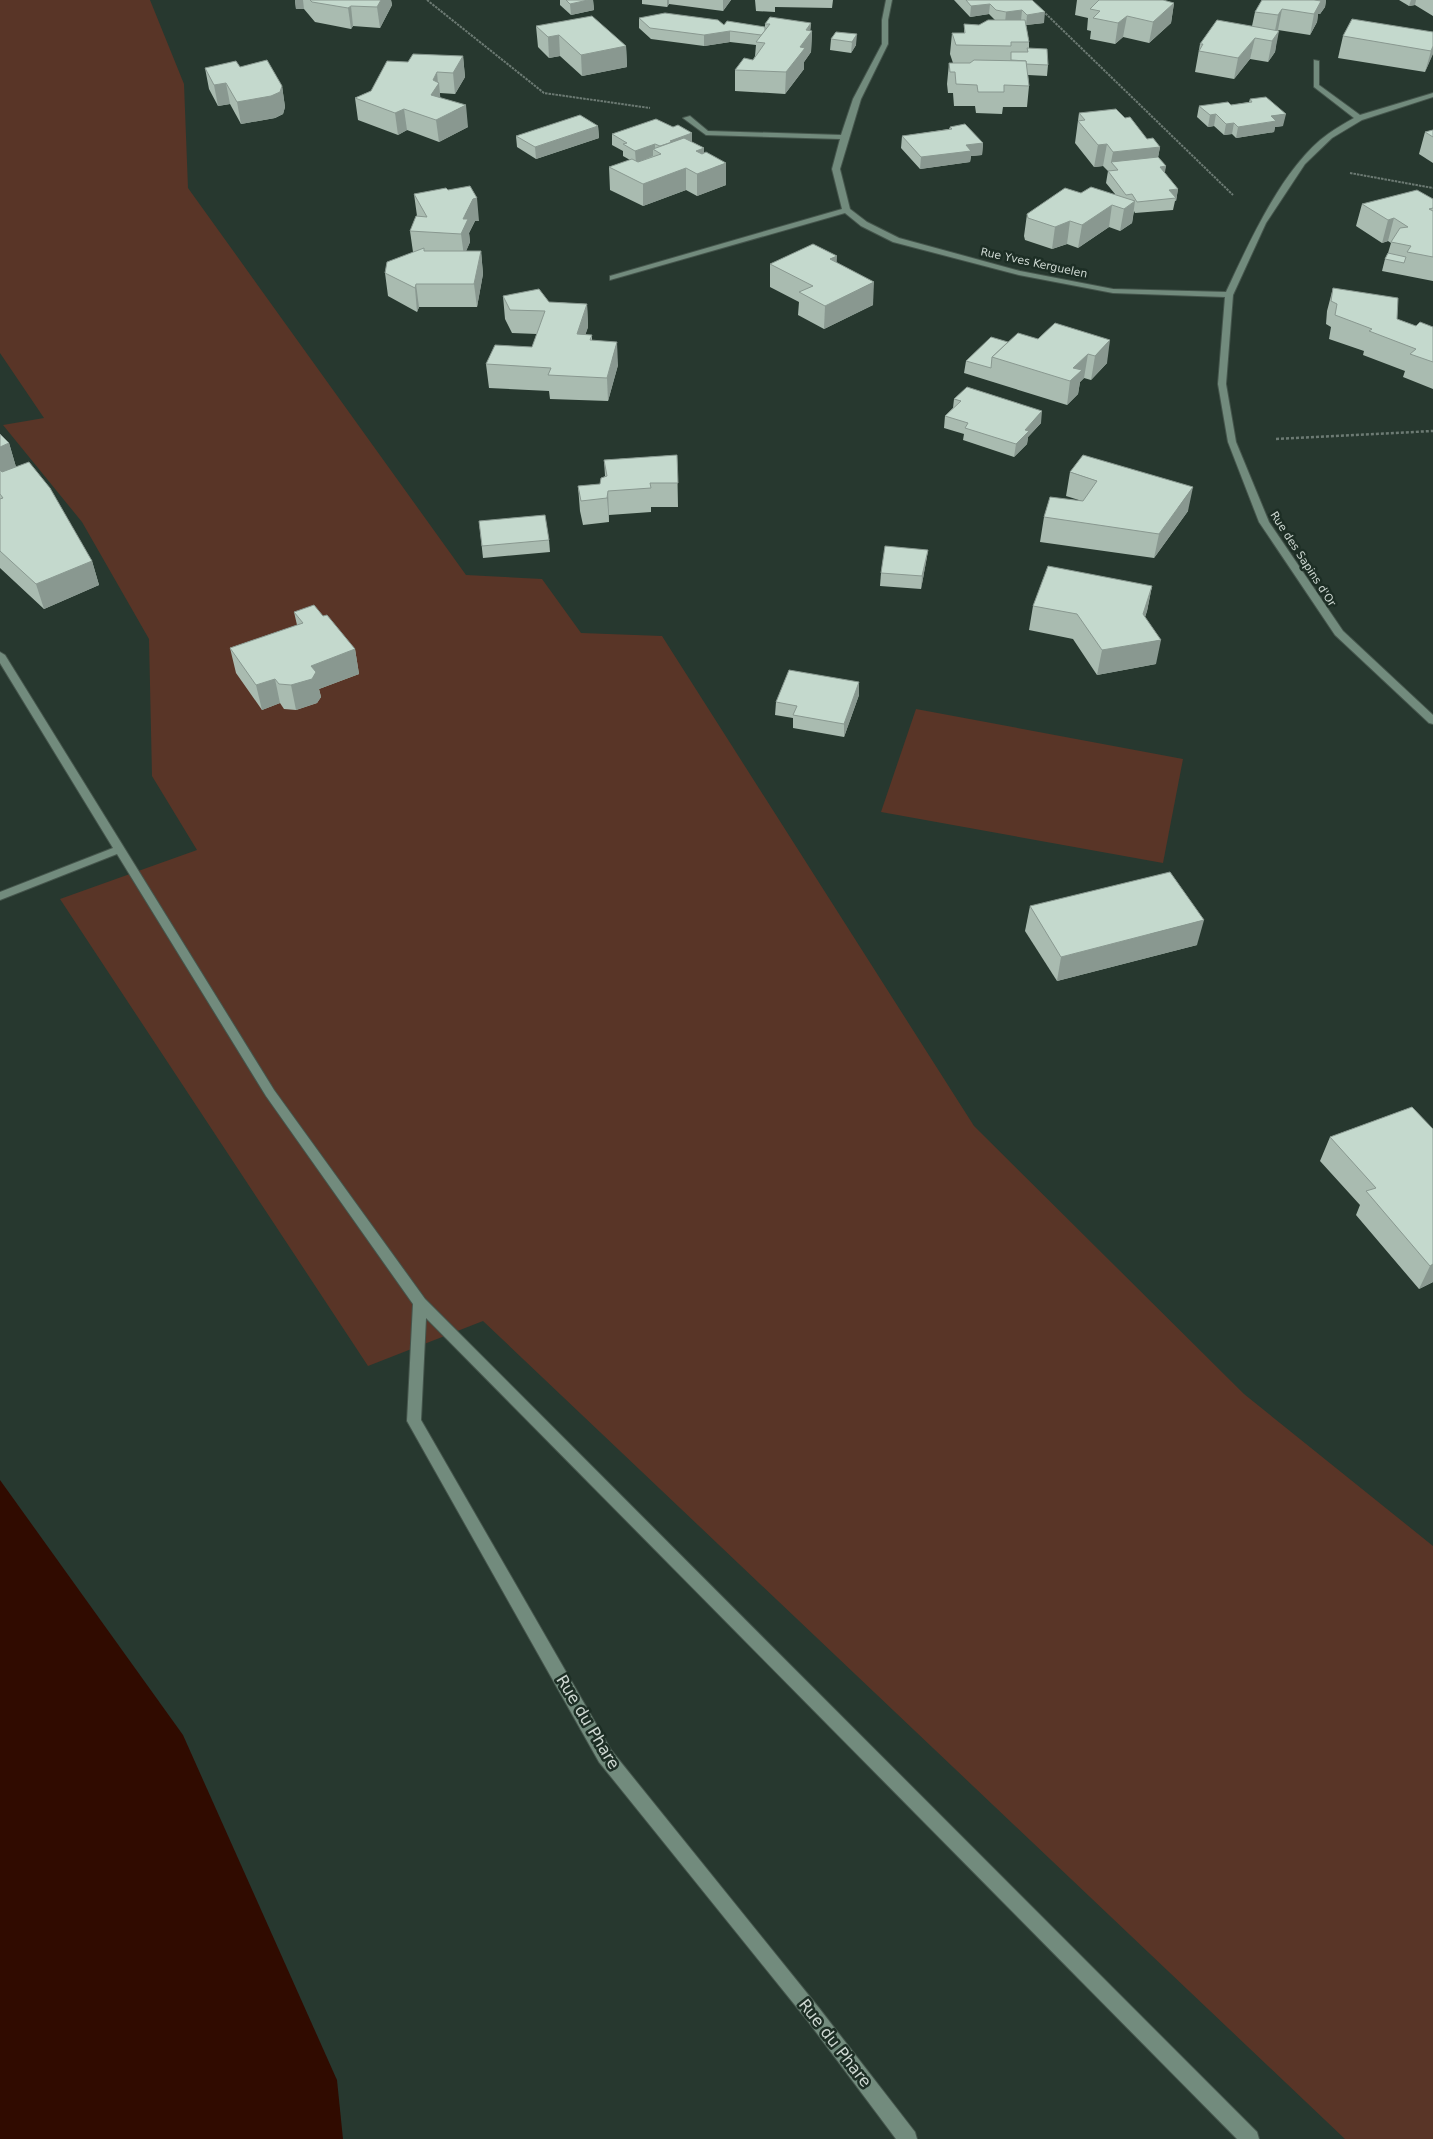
<svg xmlns="http://www.w3.org/2000/svg" width="1433" height="2139" font-family="'DejaVu Sans',sans-serif">
<style>
.green{fill:#593527}
.water{fill:#300b00}
.lines{fill:none;stroke-linecap:round;stroke-linejoin:round}
.minor-casing{stroke:#45554c;stroke-width:2}
.path-far1{stroke:#6c7a73;stroke-width:2;stroke-dasharray:2.5 1;stroke-linecap:butt}
.path{stroke:#6c7a73;stroke-width:2.5;stroke-dasharray:3 2;stroke-linecap:butt}
.minor{fill:#728b7d;fill-rule:evenodd}
.wall{fill:#a9bbb0}
.shaded-wall{fill:#899890}
.building{fill:#c4d9cd;stroke:#899890}
.labels{text-anchor:middle;dominant-baseline:central;stroke-width:5;stroke-linejoin:round;paint-order:stroke}
.far-street-label{font-size:11px;fill:#ced8d2;stroke:#1d2e25}
.near-street-label{font-size:16px;fill:#ced8d2;stroke:#1d2e25}
</style>
<rect width="100%" height="100%" fill="#27382f"/>
<g class="green">
<path d="M 0,0 L 150,0 L 184,84 L 188,188 L 466,575 L 542,579 L 581,633 L 662,636 L 974,1126 L 1244,1394 L 1433,1546 L 1433,2139 L 1345,2139 L 483,1321 L 368,1366 L 60,899 L 197,850 L 152,776 L 149,639 L 82,522 L 3,425 L 44,418 L 0,353 Z"/>
<path d="M 916,709 L 1183,759 L 1163,863 L 881,812 Z"/>
</g>
<path class="water" d="M 0,1480 L 183,1735 L 337,2080 L 343,2139 L 0,2139 Z"/>
<g class="lines">
<g class="minor-casing">
<g id="minor">
<path d="M 886,0 L 892,0 L 888,20 L 888,44 L 861,99 L 840,169 L 850,209 L 867,222 L 899,238 L 1020,271 L 1113,289 L 1226,292 C 1249,243 1283,166 1328,134 C 1336,128 1345,123 1354,118 L 1314,87 L 1314,60 L 1319,61 L 1319,85 L 1360,115 L 1433,93 L 1433,97 L 1362,120 L 1332,138 L 1305,164 L 1266,223 L 1233,295 L 1226,384 L 1236,442 L 1269,522 L 1343,631 L 1433,715 L 1433,724 L 1429,723 L 1335,635 L 1259,522 L 1228,442 L 1218,384 L 1225,297 L 1113,293 L 1019,275 L 893,242 L 861,226 L 845,213 L 610,280 L 610,276 L 842,209 L 832,169 L 840,139 L 706,135 L 683,118 L 690,116 L 708,131 L 841,135 L 853,99 L 882,44 L 882,20 Z"/>
<path d="M 0,652 L 5,655 L 274,1090 L 425,1299 L 1257,2132 L 1259,2139 L 1237,2139 L 426,1318 L 421,1420 L 611,1750 L 819,2008 L 915,2132 L 917,2139 L 896,2139 L 807,2020 L 599,1762 L 407,1421 L 413,1304 L 266,1096 L 117,854 L 0,900 L 0,892 L 113,848 L 0,663 Z"/>
</g>
</g>
<g class="path-far1">
<path d="M 427,0 L 544,93 L 650,108"/>
<path d="M 1043,11 L 1233,195"/>
<path d="M 1350,173 L 1433,188"/>
</g>
<path class="path" d="M 1276,439 L 1433,431"/>
<use href="#minor" class="minor"/>
</g>
<g class="wall">
<path d="M 295,0 L 391,0 L 392,5 L 380,28 L 353,26 L 351,29 L 315,22 L 304,9 L 296,9 Z"/>
<path d="M 560,0 L 593,0 L 594,10 L 571,15 L 560,5 Z"/>
<path d="M 642,0 L 731,0 L 723,11 L 669,4 L 667,7 L 642,4 Z"/>
<path d="M 755,0 L 833,0 L 832,8 L 775,7 L 775,12 L 756,11 Z"/>
<path d="M 954,0 L 1032,0 L 1044,23 L 1026,25 L 1029,42 L 1029,48 L 1048,65 L 1047,76 L 1028,75 L 1029,86 L 1027,107 L 1003,107 L 1002,114 L 976,113 L 975,106 L 954,106 L 953,93 L 948,93 L 947,84 L 949,63 L 953,63 L 950,54 L 952,33 L 964,33 L 964,24 L 979,25 L 995,20 L 989,14 L 970,17 Z"/>
<path d="M 1077,0 L 1163,0 L 1174,3 L 1171,23 L 1149,43 L 1123,37 L 1115,44 L 1090,39 L 1091,31 L 1087,30 L 1088,18 L 1075,15 Z"/>
<path d="M 1262,0 L 1326,0 L 1325,7 L 1320,14 L 1318,14 L 1317,22 L 1310,35 L 1278,30 L 1275,52 L 1268,62 L 1250,59 L 1234,79 L 1195,72 L 1200,44 L 1252,26 L 1255,12 Z"/>
<path d="M 1399,0 L 1433,0 L 1433,16 L 1415,5 L 1409,6 Z"/>
<path d="M 639,18 L 724,25 L 765,27 L 765,24 L 811,23 L 810,31 L 812,31 L 811,52 L 804,62 L 804,69 L 785,94 L 735,91 L 735,70 L 753,60 L 755,56 L 756,45 L 730,42 L 704,46 L 651,39 L 639,28 Z"/>
<path d="M 536,26 L 626,46 L 627,67 L 582,76 L 560,56 L 549,58 L 538,47 Z"/>
<path d="M 836,32 L 856,45 L 851,53 L 830,50 L 831,39 Z"/>
<path d="M 1433,32 L 1433,53 L 1425,72 L 1338,58 L 1343,36 Z"/>
<path d="M 463,56 L 465,77 L 455,94 L 440,93 L 440,98 L 468,127 L 439,142 L 407,130 L 398,135 L 358,120 L 355,98 L 371,91 Z"/>
<path d="M 240,67 L 282,86 L 285,107 L 283,114 L 275,118 L 241,124 L 230,104 L 218,106 L 209,89 L 205,68 Z"/>
<path d="M 1250,99 L 1283,126 L 1275,127 L 1274,132 L 1236,138 L 1232,134 L 1224,135 L 1214,126 L 1208,127 L 1197,117 L 1199,106 L 1231,105 L 1249,102 Z"/>
<path d="M 1079,113 L 1147,139 L 1160,147 L 1158,157 L 1166,166 L 1164,172 L 1178,189 L 1176,201 L 1175,201 L 1173,210 L 1135,213 L 1134,211 L 1132,223 L 1120,231 L 1109,227 L 1078,248 L 1067,244 L 1052,249 L 1025,240 L 1024,236 L 1027,214 L 1081,193 L 1115,194 L 1106,183 L 1108,171 L 1103,166 L 1094,167 L 1075,143 Z"/>
<path d="M 598,126 L 599,138 L 536,159 L 517,147 L 516,136 Z"/>
<path d="M 673,127 L 692,133 L 692,142 L 704,148 L 704,153 L 726,185 L 697,196 L 686,190 L 643,206 L 610,190 L 609,167 L 630,160 L 623,156 L 623,151 L 612,145 L 612,134 Z"/>
<path d="M 950,127 L 983,143 L 982,155 L 971,156 L 970,162 L 920,169 L 901,148 L 902,136 L 949,129 Z"/>
<path d="M 1433,130 L 1433,163 L 1419,154 L 1425,132 Z"/>
<path d="M 414,194 L 479,221 L 475,221 L 469,233 L 470,242 L 466,251 L 481,251 L 483,274 L 477,307 L 419,307 L 417,312 L 388,296 L 385,273 L 413,252 L 410,231 L 417,216 Z"/>
<path d="M 1433,199 L 1433,281 L 1382,271 L 1385,259 L 1388,253 L 1391,243 L 1388,241 L 1382,243 L 1356,226 L 1362,204 Z"/>
<path d="M 837,263 L 873,305 L 824,329 L 798,315 L 799,302 L 770,287 L 770,264 Z"/>
<path d="M 1333,288 L 1397,319 L 1416,326 L 1433,327 L 1433,389 L 1403,377 L 1405,371 L 1363,355 L 1364,351 L 1329,339 L 1331,327 L 1326,324 L 1327,311 Z"/>
<path d="M 503,296 L 549,302 L 587,304 L 588,327 L 585,335 L 592,335 L 592,340 L 618,365 L 608,401 L 550,399 L 549,391 L 489,388 L 486,364 L 532,347 L 537,334 L 512,333 L 505,319 Z"/>
<path d="M 1055,323 L 1107,363 L 1091,380 L 1084,378 L 1080,382 L 1078,394 L 1067,405 L 964,373 L 966,361 L 1008,342 L 1038,339 Z"/>
<path d="M 954,399 L 1041,423 L 1028,437 L 1027,444 L 1014,457 L 963,440 L 964,434 L 944,428 L 945,416 L 953,408 Z"/>
<path d="M 0,434 L 9,443 L 16,467 L 92,561 L 99,585 L 44,609 L 0,568 Z"/>
<path d="M 677,455 L 678,507 L 651,507 L 651,512 L 609,515 L 609,522 L 583,525 L 580,511 L 578,486 L 600,484 L 605,476 L 604,460 Z"/>
<path d="M 1070,472 L 1188,511 L 1154,558 L 1040,542 L 1044,517 L 1082,501 L 1066,496 Z"/>
<path d="M 479,521 L 549,540 L 550,552 L 483,558 Z"/>
<path d="M 928,550 L 926,562 L 921,589 L 880,586 L 881,573 Z"/>
<path d="M 1152,586 L 1147,611 L 1145,617 L 1156,664 L 1097,675 L 1073,639 L 1029,630 L 1033,606 Z"/>
<path d="M 294,612 L 323,616 L 355,649 L 359,674 L 319,689 L 321,697 L 317,703 L 296,710 L 284,709 L 280,703 L 262,710 L 236,673 L 230,648 L 297,625 Z"/>
<path d="M 859,682 L 859,695 L 844,737 L 793,728 L 793,718 L 775,715 L 776,702 Z"/>
<path d="M 1030,906 L 1197,945 L 1057,981 L 1025,931 Z"/>
<path d="M 1412,1107 L 1433,1282 L 1419,1289 L 1356,1215 L 1360,1205 L 1320,1161 L 1330,1137 Z"/>
</g>
<g class="shaded-wall">
<path d="M 295,0 L 303,0 L 304,9 L 296,9 Z"/>
<path d="M 381,0 L 391,0 L 392,5 L 380,28 L 377,7 Z"/>
<path d="M 588,0 L 593,0 L 594,10 L 571,15 L 570,4 Z"/>
<path d="M 667,0 L 669,0 L 669,4 L 667,7 Z"/>
<path d="M 723,0 L 731,0 L 723,11 Z"/>
<path d="M 1314,0 L 1326,0 L 1325,7 L 1320,14 L 1318,14 L 1317,22 L 1310,35 L 1314,14 Z"/>
<path d="M 1411,0 L 1416,0 L 1415,5 L 1409,6 Z"/>
<path d="M 1174,3 L 1171,23 L 1149,43 L 1153,22 Z"/>
<path d="M 990,4 L 989,14 L 970,17 L 971,6 Z"/>
<path d="M 351,6 L 353,26 L 351,29 L 348,8 Z"/>
<path d="M 1282,9 L 1278,30 L 1274,36 L 1278,15 Z"/>
<path d="M 1022,10 L 1021,21 L 1005,23 L 1006,12 Z"/>
<path d="M 1045,12 L 1044,23 L 1026,25 L 1027,15 Z"/>
<path d="M 1127,16 L 1123,37 L 1115,44 L 1118,23 Z"/>
<path d="M 811,23 L 810,33 L 812,31 L 811,52 L 804,62 L 804,69 L 785,94 L 786,72 L 800,47 L 806,30 Z"/>
<path d="M 730,31 L 730,42 L 704,46 L 704,35 Z"/>
<path d="M 1279,31 L 1275,52 L 1268,62 L 1272,41 Z"/>
<path d="M 857,34 L 856,45 L 851,53 L 852,42 Z"/>
<path d="M 559,35 L 560,56 L 549,58 L 548,37 Z"/>
<path d="M 1255,38 L 1250,59 L 1234,79 L 1238,58 Z"/>
<path d="M 626,46 L 627,67 L 582,76 L 581,55 Z"/>
<path d="M 1433,46 L 1433,54 L 1425,72 L 1431,51 Z"/>
<path d="M 463,56 L 465,77 L 455,94 L 453,73 Z"/>
<path d="M 437,72 L 438,84 L 439,83 L 441,105 L 431,95 L 433,80 Z"/>
<path d="M 226,83 L 230,104 L 218,106 L 214,85 Z"/>
<path d="M 282,86 L 285,107 L 283,114 L 275,118 L 241,124 L 237,102 Z"/>
<path d="M 466,105 L 468,127 L 439,142 L 436,120 Z"/>
<path d="M 404,109 L 407,130 L 398,135 L 395,113 Z"/>
<path d="M 1216,114 L 1214,126 L 1208,127 L 1210,115 Z"/>
<path d="M 1286,114 L 1283,126 L 1275,127 L 1274,132 L 1236,138 L 1238,127 L 1271,116 Z"/>
<path d="M 1234,123 L 1232,134 L 1224,135 L 1226,124 Z"/>
<path d="M 598,126 L 599,138 L 536,159 L 535,147 Z"/>
<path d="M 692,133 L 692,144 L 671,152 L 670,141 Z"/>
<path d="M 983,143 L 982,155 L 971,156 L 970,162 L 920,169 L 921,157 L 966,145 Z"/>
<path d="M 655,144 L 655,151 L 653,149 L 653,156 L 636,163 L 635,151 Z"/>
<path d="M 1107,144 L 1103,166 L 1094,167 L 1098,145 Z"/>
<path d="M 1160,147 L 1156,169 L 1118,170 L 1111,162 L 1113,152 Z"/>
<path d="M 704,148 L 704,170 L 696,151 Z"/>
<path d="M 726,163 L 726,185 L 697,196 L 697,174 Z"/>
<path d="M 1166,166 L 1164,178 L 1160,167 Z"/>
<path d="M 686,168 L 686,190 L 643,206 L 643,184 Z"/>
<path d="M 1178,189 L 1176,201 L 1175,201 L 1176,198 L 1169,190 Z"/>
<path d="M 477,198 L 479,221 L 475,221 L 469,233 L 470,242 L 464,256 L 461,234 L 463,219 L 473,199 Z"/>
<path d="M 1135,201 L 1132,223 L 1120,231 L 1124,209 Z"/>
<path d="M 1112,205 L 1109,227 L 1078,248 L 1082,225 Z"/>
<path d="M 1394,218 L 1388,241 L 1382,243 L 1388,220 Z"/>
<path d="M 1070,221 L 1067,244 L 1052,249 L 1055,227 Z"/>
<path d="M 481,251 L 483,274 L 477,307 L 474,284 Z"/>
<path d="M 837,256 L 836,279 L 830,259 Z"/>
<path d="M 874,282 L 873,305 L 824,329 L 825,306 Z"/>
<path d="M 416,284 L 419,307 L 417,312 L 415,288 Z"/>
<path d="M 587,304 L 588,327 L 578,357 L 577,334 Z"/>
<path d="M 1110,340 L 1107,363 L 1091,380 L 1095,356 Z"/>
<path d="M 617,342 L 618,365 L 608,401 L 607,378 Z"/>
<path d="M 1088,354 L 1084,378 L 1080,382 L 1078,394 L 1067,405 L 1070,381 L 1073,368 Z"/>
<path d="M 1042,411 L 1041,423 L 1028,437 L 1027,444 L 1014,457 L 1016,444 L 1025,430 Z"/>
<path d="M 9,443 L 16,467 L 0,474 L 0,447 Z"/>
<path d="M 1193,487 L 1188,511 L 1154,558 L 1159,534 Z"/>
<path d="M 608,491 L 609,515 L 609,522 L 607,498 Z"/>
<path d="M 928,550 L 926,562 L 921,589 L 922,576 Z"/>
<path d="M 92,561 L 99,585 L 44,609 L 36,584 Z"/>
<path d="M 1152,586 L 1147,611 L 1138,638 L 1143,614 Z"/>
<path d="M 1161,640 L 1156,664 L 1097,675 L 1102,650 Z"/>
<path d="M 355,649 L 359,674 L 319,689 L 321,697 L 317,703 L 296,710 L 291,685 L 311,666 Z"/>
<path d="M 275,679 L 280,703 L 262,710 L 256,685 Z"/>
<path d="M 859,682 L 859,695 L 844,737 L 844,724 Z"/>
<path d="M 1204,920 L 1197,945 L 1057,981 L 1061,957 Z"/>
<path d="M 1433,1264 L 1433,1282 L 1419,1289 L 1430,1266 Z"/>
</g>
<g class="building">
<path d="M 310,0 L 381,0 L 377,7 L 351,6 L 348,8 L 312,2 Z"/>
<path d="M 566,0 L 588,0 L 570,4 Z"/>
<path d="M 966,0 L 1032,0 L 1045,12 L 1027,15 L 1022,10 L 1006,12 L 996,10 L 990,4 L 971,6 Z"/>
<path d="M 1099,0 L 1163,0 L 1174,3 L 1153,22 L 1127,16 L 1118,23 L 1093,18 L 1100,11 L 1090,9 Z"/>
<path d="M 1262,0 L 1314,0 L 1321,1 L 1314,14 L 1282,9 L 1278,15 L 1255,12 Z"/>
<path d="M 665,13 L 718,20 L 724,25 L 727,21 L 765,27 L 765,31 L 761,35 L 730,31 L 704,35 L 650,28 L 639,18 Z"/>
<path d="M 592,16 L 626,46 L 581,55 L 559,35 L 548,37 L 536,26 Z"/>
<path d="M 770,17 L 811,23 L 806,30 L 812,31 L 800,47 L 805,48 L 786,72 L 735,70 L 744,58 L 753,60 L 765,43 L 756,42 L 770,24 L 765,24 Z"/>
<path d="M 1352,19 L 1433,32 L 1433,46 L 1431,51 L 1343,36 Z"/>
<path d="M 988,20 L 1025,20 L 1029,42 L 1011,42 L 1011,46 L 956,45 L 952,33 L 965,33 L 964,24 L 979,25 Z"/>
<path d="M 1217,20 L 1279,31 L 1272,41 L 1255,38 L 1238,58 L 1199,51 L 1203,44 L 1200,44 Z"/>
<path d="M 836,32 L 857,34 L 852,42 L 831,39 Z"/>
<path d="M 1027,48 L 1047,49 L 1048,65 L 1026,64 L 1026,61 L 1011,60 L 1011,52 L 1028,52 Z"/>
<path d="M 413,54 L 463,56 L 453,73 L 437,72 L 433,80 L 439,83 L 431,95 L 466,105 L 436,120 L 404,109 L 395,113 L 355,98 L 371,91 L 387,61 L 408,62 Z"/>
<path d="M 267,60 L 282,86 L 280,92 L 271,96 L 237,102 L 226,83 L 214,85 L 205,68 L 236,61 L 240,67 Z"/>
<path d="M 974,60 L 1026,61 L 1029,86 L 1004,85 L 1004,92 L 978,92 L 977,85 L 956,84 L 955,72 L 950,72 L 949,63 L 970,63 Z"/>
<path d="M 1266,97 L 1286,114 L 1271,116 L 1276,121 L 1238,127 L 1234,123 L 1226,124 L 1216,114 L 1210,115 L 1199,106 L 1228,102 L 1231,105 L 1252,102 L 1250,99 Z"/>
<path d="M 1116,109 L 1125,118 L 1130,117 L 1147,139 L 1153,138 L 1160,147 L 1113,152 L 1107,144 L 1098,145 L 1078,121 L 1085,120 L 1079,113 Z"/>
<path d="M 580,115 L 598,126 L 535,147 L 516,136 Z"/>
<path d="M 656,119 L 673,127 L 678,125 L 692,133 L 670,141 L 672,142 L 660,146 L 655,144 L 635,151 L 623,144 L 627,143 L 612,134 Z"/>
<path d="M 965,124 L 983,143 L 966,145 L 971,151 L 921,157 L 902,136 L 952,129 L 950,127 Z"/>
<path d="M 1433,130 L 1433,137 L 1425,132 Z"/>
<path d="M 684,138 L 704,148 L 696,151 L 702,154 L 706,152 L 726,163 L 697,174 L 686,168 L 643,184 L 609,167 L 632,159 L 638,162 L 661,154 L 653,149 Z"/>
<path d="M 1158,157 L 1166,166 L 1160,167 L 1178,189 L 1169,190 L 1176,198 L 1137,202 L 1132,194 L 1126,195 L 1108,171 L 1118,170 L 1111,162 Z"/>
<path d="M 470,186 L 477,198 L 473,199 L 463,219 L 468,219 L 461,234 L 410,231 L 416,216 L 427,217 L 414,194 L 446,188 L 448,190 Z"/>
<path d="M 1091,187 L 1135,201 L 1124,209 L 1112,205 L 1082,225 L 1070,221 L 1055,227 L 1028,218 L 1027,214 L 1065,188 L 1081,193 Z"/>
<path d="M 1417,190 L 1433,199 L 1433,208 L 1429,209 L 1433,211 L 1433,257 L 1407,252 L 1411,246 L 1391,242 L 1400,228 L 1408,227 L 1394,218 L 1388,220 L 1362,204 Z"/>
<path d="M 813,244 L 837,256 L 830,259 L 874,282 L 825,306 L 799,292 L 813,286 L 770,264 Z"/>
<path d="M 424,248 L 424,251 L 481,251 L 474,284 L 416,284 L 415,288 L 385,273 L 387,262 Z"/>
<path d="M 1388,253 L 1406,257 L 1404,263 L 1385,259 Z"/>
<path d="M 1333,288 L 1398,298 L 1397,319 L 1416,326 L 1420,322 L 1433,327 L 1433,362 L 1410,354 L 1416,349 L 1369,331 L 1372,329 L 1335,315 L 1337,304 L 1331,301 Z"/>
<path d="M 539,289 L 549,302 L 587,304 L 577,334 L 592,335 L 590,340 L 617,342 L 607,378 L 548,375 L 551,368 L 486,364 L 495,345 L 532,347 L 545,311 L 510,310 L 503,296 Z"/>
<path d="M 1055,323 L 1110,340 L 1095,356 L 1088,354 L 1073,368 L 1082,370 L 1070,381 L 992,357 L 1018,333 L 1038,339 Z"/>
<path d="M 991,337 L 1008,342 L 992,357 L 991,368 L 966,361 Z"/>
<path d="M 967,387 L 1042,411 L 1025,430 L 1029,431 L 1016,444 L 965,428 L 968,423 L 945,416 L 961,401 L 954,399 Z"/>
<path d="M 0,434 L 9,443 L 0,447 Z"/>
<path d="M 677,455 L 678,483 L 650,483 L 651,488 L 608,491 L 607,498 L 581,501 L 578,486 L 600,484 L 601,478 L 607,476 L 604,460 Z"/>
<path d="M 1083,455 L 1193,487 L 1159,534 L 1044,517 L 1050,497 L 1083,501 L 1097,481 L 1070,472 Z"/>
<path d="M 29,462 L 50,488 L 92,561 L 36,584 L 0,551 L 0,499 L 3,498 L 0,494 L 0,470 L 2,472 Z"/>
<path d="M 545,515 L 549,540 L 482,546 L 479,521 Z"/>
<path d="M 885,546 L 928,550 L 922,576 L 881,573 Z"/>
<path d="M 1048,566 L 1152,586 L 1143,614 L 1161,640 L 1102,650 L 1077,614 L 1033,606 Z"/>
<path d="M 314,605 L 323,616 L 327,615 L 355,649 L 311,666 L 316,672 L 312,679 L 291,685 L 279,684 L 275,679 L 256,685 L 230,648 L 303,623 L 294,612 Z"/>
<path d="M 789,670 L 859,682 L 844,724 L 793,715 L 797,706 L 776,702 Z"/>
<path d="M 1170,872 L 1204,920 L 1061,957 L 1030,906 Z"/>
<path d="M 1412,1107 L 1433,1129 L 1433,1264 L 1430,1266 L 1366,1191 L 1376,1188 L 1330,1137 Z"/>
</g>
<g class="labels">
<g class="far-street-label">
<text transform="translate(1034 263) rotate(12)">Rue Yves Kerguelen</text>
<text transform="translate(1303 559) rotate(57)">Rue des Sapins d'Or</text>
</g>
<g class="near-street-label">
<text transform="translate(588 1722) rotate(59)">Rue du Phare</text>
<text transform="translate(835 2043) rotate(52)">Rue du Phare</text>
</g>
</g>
</svg>
